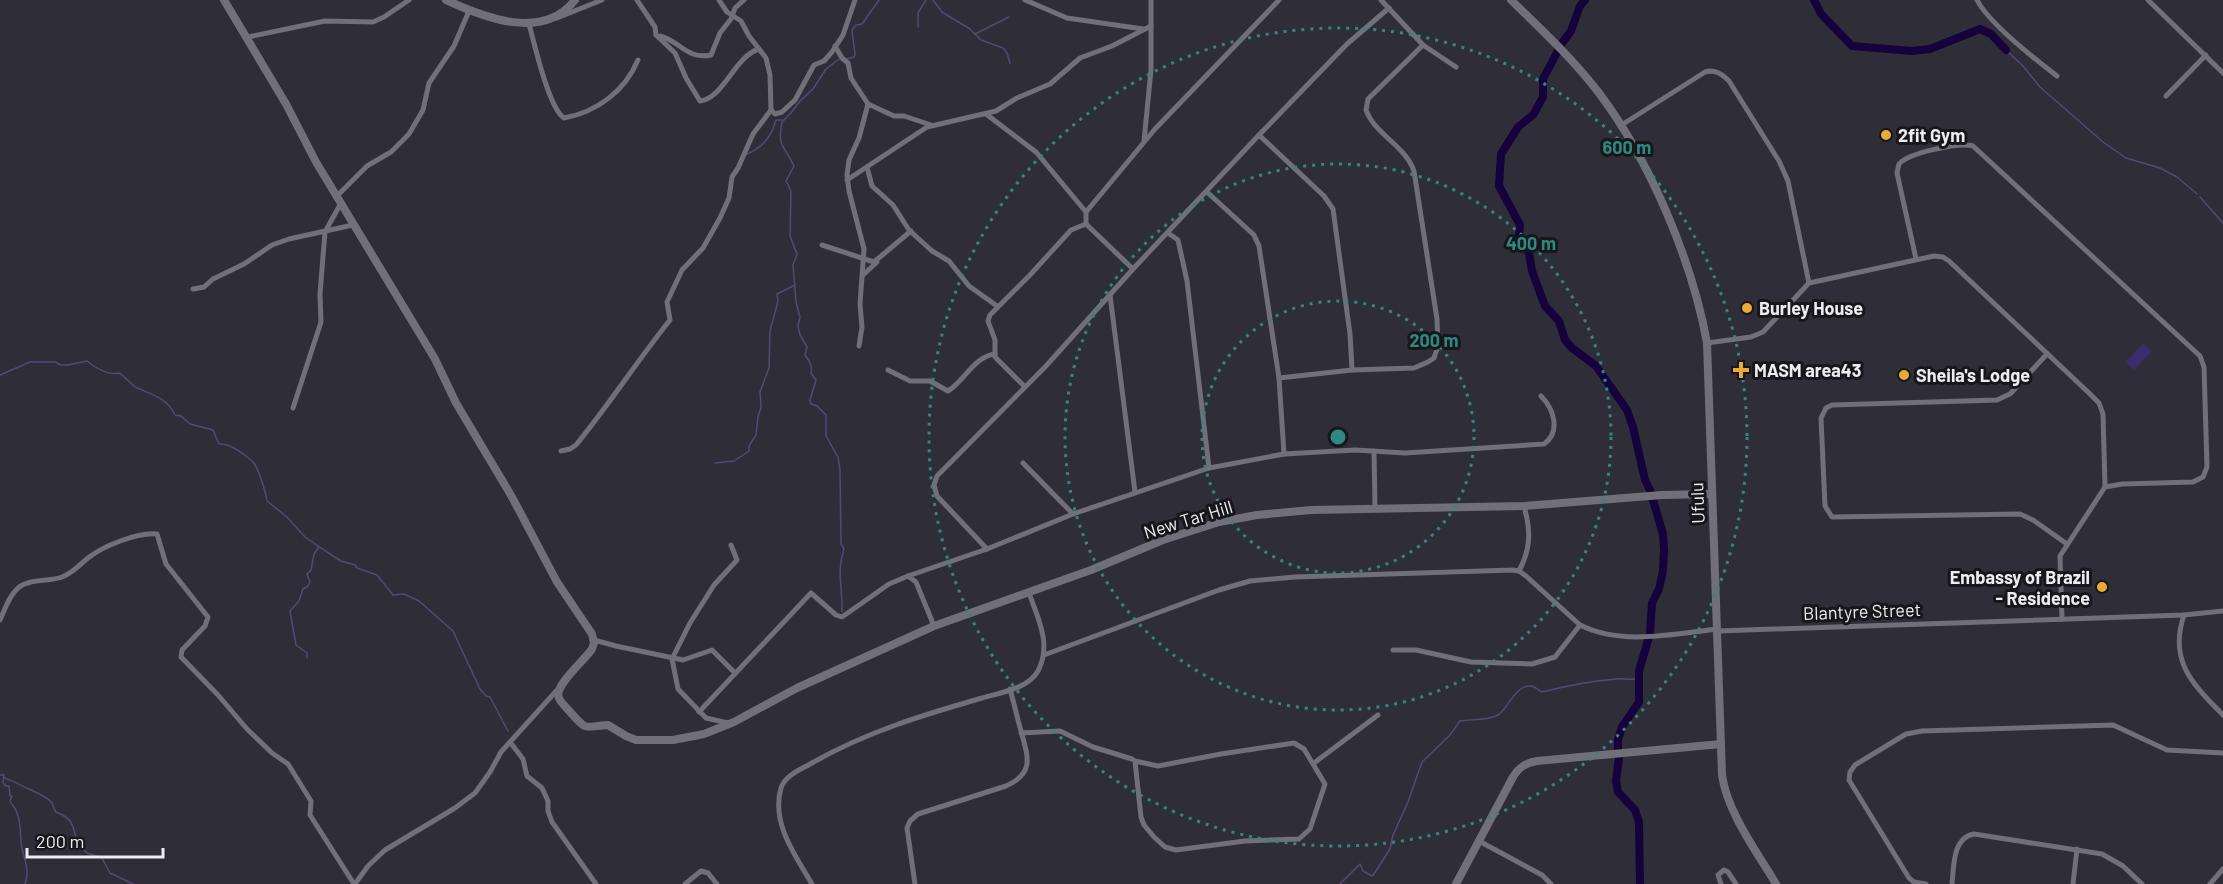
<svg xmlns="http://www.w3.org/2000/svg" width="2223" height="884" font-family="Barlow,sans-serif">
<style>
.green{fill:#392d6e}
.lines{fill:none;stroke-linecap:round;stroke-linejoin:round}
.stream{stroke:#564873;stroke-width:1.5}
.river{stroke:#15023d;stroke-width:8}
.street{stroke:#706f7a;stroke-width:5}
.secondary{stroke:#706f7a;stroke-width:8}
.ring{fill:none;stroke:#308882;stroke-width:3;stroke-dasharray:3 6}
.poi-dot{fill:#eaaa38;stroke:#17171b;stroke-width:2}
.labels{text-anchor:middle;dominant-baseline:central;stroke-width:6;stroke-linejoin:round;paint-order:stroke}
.poi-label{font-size:18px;font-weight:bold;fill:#ececf2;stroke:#17171b;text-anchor:start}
.street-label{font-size:18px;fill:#ececf2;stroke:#17171b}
.centre{fill:#308882;stroke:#17171b;stroke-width:3}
.ring-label{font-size:18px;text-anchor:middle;font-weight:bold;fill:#308882;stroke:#17171b;stroke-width:6;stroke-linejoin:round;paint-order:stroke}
</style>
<rect width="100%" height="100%" fill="#2f2e38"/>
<path class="green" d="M 2143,343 L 2152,351 L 2134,370 L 2126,362 Z"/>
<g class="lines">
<g class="stream">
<path d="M 933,0 L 942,12 L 970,29 L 981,40 L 1003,48 L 1007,53 L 1010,63"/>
<path d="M 918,27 L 918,13 L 926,0"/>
<path d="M 975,34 L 1009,17"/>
<path d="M 2006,50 L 2023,66 L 2040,87 L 2103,142 L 2126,158 L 2160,168 L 2177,177 L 2197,194"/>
<path d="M 839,59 L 826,69 L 813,89 L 800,101 L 791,113 L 782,122 C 777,147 784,145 794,166 L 786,181 L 791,191 L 790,236 L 797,254 L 793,265 L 796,302 L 800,317 L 798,326 L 800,335 L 807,347 L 805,355 C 809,361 813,366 811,373 L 816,380 L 810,400 L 811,404 L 817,406 L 826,415 L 826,436 L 838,457 L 840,470 L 841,544 L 844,549 C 836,572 843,589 842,612"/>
<path d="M 847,59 L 854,57 L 855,54 L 852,30 L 856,25 L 862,24 L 879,0"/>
<path d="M 745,155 C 762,148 771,138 776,120 L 782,120"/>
<path d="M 2200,197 L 2223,223"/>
<path d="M 0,375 L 30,362 L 55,362 L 61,365 L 68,365 L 87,361 C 94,367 109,376 119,373 C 126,377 130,384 137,388 C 153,395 167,398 175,415 L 181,416 L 190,424 L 213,430 L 219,444 C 230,443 244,454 252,461 C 258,466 266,493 267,501 L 287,517 L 305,537 L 327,552 L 341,561 L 355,565 L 357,568 L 377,575 L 393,595 L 404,594 L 419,601 L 453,631 L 480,689 L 486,696 L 490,697 L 508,731"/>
<path d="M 715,463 L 734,461 L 749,451 L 749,446 L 756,435 L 758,417 L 761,407 L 760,392 L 769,368 L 770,331 L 778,301 L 777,294 L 795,285"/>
<path d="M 307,658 L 307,653 L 296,645 L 290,611 L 299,601 L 303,589 L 308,586 L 310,582 L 307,574 L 311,570 L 314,554 L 319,547"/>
<path d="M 0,775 L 4,775 L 3,783 L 6,786 L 9,786 L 10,796 L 12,796 L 10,801 C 12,805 16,809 17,813 C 21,823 20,831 21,841 C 22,856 31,869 25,884"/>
<path d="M 4,777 C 8,781 12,780 17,783 C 26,789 47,795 52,803 C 53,806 54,809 56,812 C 71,818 73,823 76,839 L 84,843 L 82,848 L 87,853 L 102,858 L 110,873 L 133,884"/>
<path d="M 1340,884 L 1360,864 L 1363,871 L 1372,876 L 1374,874 L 1390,849 L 1393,835 L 1408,802 L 1422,762 L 1450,735 L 1460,721 C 1471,719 1487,721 1498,715 C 1507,710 1518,680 1534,687 C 1537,688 1539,691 1542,692 C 1566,686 1591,681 1616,679 C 1625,678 1630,681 1639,678"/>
</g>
<g class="river">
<path d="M 1585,0 L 1580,6 L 1571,31 L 1562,43 L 1543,79 L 1543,97 L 1533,115 L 1518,127 L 1501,154 L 1499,186 L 1520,225 L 1519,236 L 1529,253 L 1532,271 L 1545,306 L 1559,321 L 1565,340 L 1572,348 L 1596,366 L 1627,410 L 1633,427 L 1645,480 L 1650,490 L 1663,534 L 1664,550 L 1663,571 L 1659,589 L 1652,603 L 1650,633"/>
<path d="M 1814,0 L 1821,14 L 1852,46 L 1912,51 L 1930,49 L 1980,29 L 1991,34 L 2006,50"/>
<path d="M 1618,750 L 1618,740 L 1622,727 L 1639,702 L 1639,671 L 1649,637"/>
<path d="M 1619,758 L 1616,781 L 1618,792 L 1635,810 L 1639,822 L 1640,884"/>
</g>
<g class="street">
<path d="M 637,0 L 655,27 L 656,35 L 675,53 L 686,78 L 700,101 C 723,99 735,56 759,49"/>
<path d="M 1025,0 L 1067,18 L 1143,29"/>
<path d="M 1381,0 L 1423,45 L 1456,67"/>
<path d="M 1977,0 C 1989,24 2036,60 2057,76"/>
<path d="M 2148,0 L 2223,73"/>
<path d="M 557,18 L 602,0"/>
<path d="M 529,24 C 534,42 549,109 564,118 C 597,112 625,91 638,60"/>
<path d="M 660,36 C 680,41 687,60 711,55 L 720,33 L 731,19 L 735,8 L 744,0"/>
<path d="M 248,37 L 325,21 L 373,22 L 384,17 L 409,0"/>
<path d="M 835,46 L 842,58 L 848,63 L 851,78 L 868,104 L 894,116 L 904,116 L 931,125"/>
<path d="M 2166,96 L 2206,55"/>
<path d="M 771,110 L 775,114 L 782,112 L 795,100 L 814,65 L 824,61 L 832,52 L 843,35 L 855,0"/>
<path d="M 986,114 L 1036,152 L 1086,212"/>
<path d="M 1620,126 L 1705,72 C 1715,69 1722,74 1729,81 L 1779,161 L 1788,181 L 1809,283"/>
<path d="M 1259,135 L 1324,196 L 1333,209 L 1350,334 L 1352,370"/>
<path d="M 1144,141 L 1151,70 L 1151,0"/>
<path d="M 867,167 L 872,186 L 893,205 L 909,230 L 932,251 L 949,261 L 969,286 L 997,306"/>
<path d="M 847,180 L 927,127 L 996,111 L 1017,98 L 1050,84 L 1080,58 L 1112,46 L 1151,26"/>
<path d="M 1207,192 L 1254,235 L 1259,246 L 1279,378 L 1284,454"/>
<path d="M 337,196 L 367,166 L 391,152 L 409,134 L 423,110 L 429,83 L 454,46 L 469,11"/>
<path d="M 1168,233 L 1178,240 L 1187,281 L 1209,468"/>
<path d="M 822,245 L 874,262 L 911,231"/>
<path d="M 1916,259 L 1897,173 L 1899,164 C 1908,153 1959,142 1973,146 L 2200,356 L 2204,367 L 2207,467 L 2203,477 L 2193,482 L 2122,484 L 2105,487"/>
<path d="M 1133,269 L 1086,224 L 1086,212 L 1155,129 L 1279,0"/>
<path d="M 863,275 L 877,262"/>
<path d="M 193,289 L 204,287 L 213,279 L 244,264 L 272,245 L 289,239 L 353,225"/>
<path d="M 1110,295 L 1135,492"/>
<path d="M 1707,343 L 1751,337 L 1763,332 L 1809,283 L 1934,256 L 1943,257 L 1949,261 L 2089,393 L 2099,403 L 2103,414 L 2105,487 L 2060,556 L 2062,619"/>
<path d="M 859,346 L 862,327 L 860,304 L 864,249 L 849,191 L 847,175 L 849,160 L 859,138 L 868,104"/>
<path d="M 2047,354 L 2010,394 L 1997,400 L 1832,405 L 1826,408 L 1821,418 L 1825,506 L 1832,517 L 2020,514 L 2033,520 L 2067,544"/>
<path d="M 888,370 L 910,381 L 930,381 L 948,391 C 965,381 973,357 995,354"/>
<path d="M 1279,378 L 1352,370 L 1414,368 L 1428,362 L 1434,358 L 1438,346 L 1437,319 L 1414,171 C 1405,145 1375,135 1366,110 L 1368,99 L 1423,45"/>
<path d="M 1025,387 L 995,357 L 995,340 L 988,321 L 990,315 L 1030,275 L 1071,230 L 1086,224"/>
<path d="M 293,408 L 321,322 L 320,294 L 325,232 L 341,203"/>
<path d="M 561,451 L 570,449 L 576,445 C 609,405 637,361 670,320 L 667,302 L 682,270 L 703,248 L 720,218 L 729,198 L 732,177 L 738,168 L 753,134 L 771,110 L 770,75 L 766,58 L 749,36 L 741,21 L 727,12 L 719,0"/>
<path d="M 1374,451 L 1375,508"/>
<path d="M 1023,463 L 1073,514"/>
<path d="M 987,549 L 937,496 L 934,485 L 937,476 L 1046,366 L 1133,269 L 1259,135 L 1347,44 L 1389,8"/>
<path d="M 1519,571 C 1531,548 1531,531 1524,506"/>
<path d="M 908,576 L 916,582 L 934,626"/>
<path d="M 2184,615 C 2168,662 2194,685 2223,715"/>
<path d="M 0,620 C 5,609 9,596 18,588 C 30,578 49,582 62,577 C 74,572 79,565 88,558 C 103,546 138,532 157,534 L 166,564 L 208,617 L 205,626 L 182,650 L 181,657 L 218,695 L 247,729 L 272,753 L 288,764 L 311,801 L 310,815 L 354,884"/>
<path d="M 1718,631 L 2184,615 L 2223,611"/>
<path d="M 594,640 L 616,646 L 683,660 L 712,650 L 735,673"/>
<path d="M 1393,650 L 1416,650 L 1471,662 L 1532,664 L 1555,657 L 1580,625"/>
<path d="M 1044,655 L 1219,590 L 1250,581 L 1295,577 L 1513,570 L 1519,571 L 1526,576 L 1580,625 C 1622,646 1673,634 1718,629"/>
<path d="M 699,712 L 811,593 L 836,615 L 842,617 L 889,584 L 908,576 L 987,549 L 1073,514 L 1209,468 L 1284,454 L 1355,450 L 1405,453 L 1544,444 C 1561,432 1554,409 1541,396"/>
<path d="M 728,723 L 706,718 L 678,689 L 672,659 L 690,623 L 714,585 L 737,560 L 731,545"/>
<path d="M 1021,733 L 1060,731 L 1093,747 L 1132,759 L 1135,761 L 1158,766 L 1221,754 L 1294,743 L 1304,749 L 1325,784 L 1310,829 L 1299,839 L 1245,841 L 1176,850 L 1165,847 L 1154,837 L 1144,825 L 1141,817 L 1135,761"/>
<path d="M 510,742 L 523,759 L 527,776 L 542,788 L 548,801 L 548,811 L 552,822 L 596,884"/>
<path d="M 1314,763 L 1378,715"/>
<path d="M 1479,841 L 1542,875 L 1551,884"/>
<path d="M 355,884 L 368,866 L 385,850 L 455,808 L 475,793 L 490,772 L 501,752 L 558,689"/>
<path d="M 685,884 L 701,871 L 708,873 L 717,884"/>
<path d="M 812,884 C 795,855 771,823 781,788 C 785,775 802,769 812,763 C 866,732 923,715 982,698 C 999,693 1028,689 1038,671 C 1052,644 1038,619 1029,593"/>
<path d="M 915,884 L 907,828 L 910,821 L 918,814 L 1006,786 C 1035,773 1028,757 1021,731 C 1017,717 1014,703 1010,689"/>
<path d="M 1721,884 L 1718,875 L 1724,870 L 1728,872 L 1736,884"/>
<path d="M 1926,884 L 1914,882 L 1909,878 L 1849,780 L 1850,772 L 1855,765 L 1906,734 L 1922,731 L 2113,725 L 2167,750 L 2223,753"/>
<path d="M 1952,884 C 1954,867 1952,838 1974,834 L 2102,854 L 2123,866 L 2142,884"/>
<path d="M 2073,884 L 2077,849"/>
<path d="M 2210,884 L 2223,869"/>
</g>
<g class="secondary">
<path d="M 224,0 L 286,104 L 316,162 L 435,359 L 456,403 L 512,497 L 557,582 L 592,634 L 594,643 L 592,649 C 585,660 553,686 559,698 C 561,703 567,708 571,713 C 589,733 584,726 608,725 L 626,736 L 636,740 L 673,740 L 704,734 L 734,722 L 797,688 L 934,626 L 1091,570 L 1163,540 L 1219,522 L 1257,515 L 1311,510 L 1524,506 L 1662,495 L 1711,494"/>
<path d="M 446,0 C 485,18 543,41 575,0"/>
<path d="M 1511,0 C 1542,30 1573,59 1599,93 C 1650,161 1692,260 1707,343 L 1722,775 C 1727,812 1757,852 1776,884"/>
<path d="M 1456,884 L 1513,777 C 1519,767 1526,763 1537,761 L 1721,744"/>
</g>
</g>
<g class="ring">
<circle cx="1338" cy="437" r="136"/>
<circle cx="1338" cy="437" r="273"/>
<circle cx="1338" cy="437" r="409"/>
</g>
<g class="poi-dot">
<circle cx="1886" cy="135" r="6"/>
<circle cx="1747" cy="308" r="6"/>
<path d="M1738 361h6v6h6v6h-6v6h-6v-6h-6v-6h6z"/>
<circle cx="1904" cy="375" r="6"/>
<circle cx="2102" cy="587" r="6"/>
</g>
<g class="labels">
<g class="poi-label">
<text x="1898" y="135">2fit Gym</text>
<text x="1759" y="308">Burley House</text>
<text x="1754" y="370">MASM area43</text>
<text x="1916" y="375">Sheila's Lodge</text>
<text x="2090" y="577" text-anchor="end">Embassy of Brazil<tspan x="2090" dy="21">- Residence</tspan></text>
</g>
<g class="street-label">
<text transform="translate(1697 503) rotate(-92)">Ufulu</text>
<text transform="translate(1188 519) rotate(-17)">New Tar Hill</text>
<text transform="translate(1862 611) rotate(-2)">Blantyre Street</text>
</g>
</g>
<circle cx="1338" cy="437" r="9" class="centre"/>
<g class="ring-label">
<text x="1627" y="154">600 m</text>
<text x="1531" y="250">400 m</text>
<text x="1434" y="347">200 m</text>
</g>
<path d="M27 848v9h136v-9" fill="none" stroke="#ececf2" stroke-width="3"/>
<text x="36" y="848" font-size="18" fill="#ececf2" stroke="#17171b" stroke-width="4.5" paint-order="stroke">200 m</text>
</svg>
